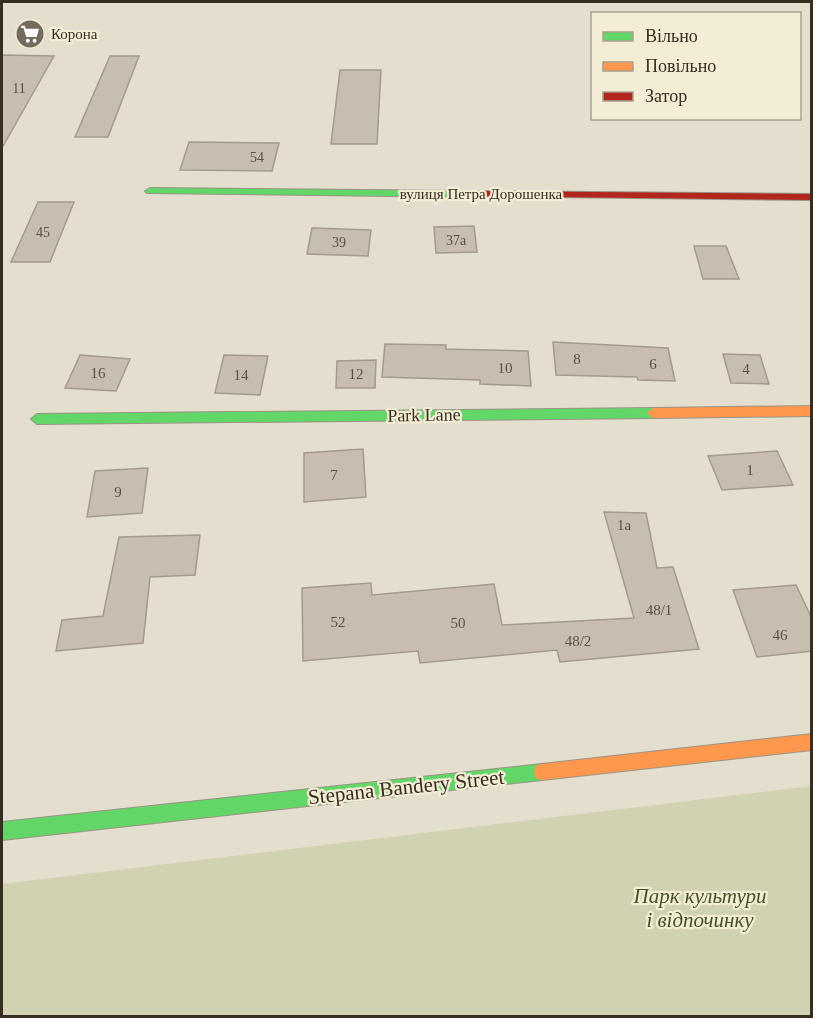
<svg xmlns="http://www.w3.org/2000/svg" width="813" height="1018" font-family="'Times New Roman',serif">
<style>
.green{fill:#d1d2b1}
.building{fill:#c7beaf;stroke:#a49a8e;stroke-width:1.5}
.lines{fill:none;stroke-linecap:round;stroke-linejoin:round}
.fast-casing{stroke:#999387;stroke-width:2}
.slow-casing{stroke:#999387;stroke-width:2}
.jam-casing{stroke:#999387;stroke-width:2}
.fast{fill:#63d668;fill-rule:evenodd}
.slow{fill:#ff974d;fill-rule:evenodd}
.jam{fill:#b3261e;fill-rule:evenodd}
.labels{text-anchor:middle;dominant-baseline:central;stroke-width:4.5;stroke-linejoin:round;paint-order:stroke}
.far-number-label{font-size:14px;fill:#5b5144}
.far-poi-label{font-size:15px;fill:#372d20;stroke:#f4edd5;text-anchor:start}
.far-street-label{font-size:15px;fill:#372d20;stroke:#f4edd5}
.number-label{font-size:15px;fill:#5b5144}
.street-label{font-size:18px;fill:#372d20;stroke:#f4edd5}
.near-street-label{font-size:21px;fill:#372d20;stroke:#f4edd5}
.near-park-label{font-size:21px;font-style:italic;fill:#445227;stroke:#f4edd5}
</style>
<rect width="100%" height="100%" fill="#e4dece"/>
<path class="green" d="M 811,786 L 811,1016 L 2,1016 L 2,884 Z"/>
<g class="building">
<path d="M 2,55 L 54,56 L 2,148 Z"/>
<path d="M 110,56 L 139,56 L 108,137 L 75,137 Z"/>
<path d="M 340,70 L 381,70 L 377,144 L 331,144 Z"/>
<path d="M 189,142 L 279,143 L 272,171 L 180,170 Z"/>
<path d="M 38,202 L 74,202 L 50,262 L 11,262 Z"/>
<path d="M 474,226 L 477,252 L 436,253 L 434,227 Z"/>
<path d="M 312,228 L 371,230 L 368,256 L 307,254 Z"/>
<path d="M 694,246 L 726,246 L 739,279 L 703,279 Z"/>
<path d="M 553,342 L 668,348 L 675,381 L 638,380 L 637,377 L 556,375 Z"/>
<path d="M 385,344 L 446,345 L 446,349 L 528,351 L 531,386 L 480,384 L 480,380 L 382,377 Z"/>
<path d="M 723,354 L 760,355 L 769,384 L 731,383 Z"/>
<path d="M 80,355 L 130,359 L 116,391 L 65,388 Z"/>
<path d="M 224,355 L 268,356 L 260,395 L 215,393 Z"/>
<path d="M 376,360 L 375,388 L 336,388 L 337,361 Z"/>
<path d="M 363,449 L 366,497 L 304,502 L 304,453 Z"/>
<path d="M 777,451 L 793,485 L 722,490 L 708,456 Z"/>
<path d="M 148,468 L 142,513 L 87,517 L 95,471 Z"/>
<path d="M 604,512 L 646,513 L 657,568 L 673,567 L 699,649 L 560,662 L 557,650 L 420,663 L 418,651 L 303,661 L 302,588 L 371,583 L 372,595 L 494,584 L 502,625 L 634,618 Z"/>
<path d="M 200,535 L 195,575 L 150,577 L 143,643 L 56,651 L 62,620 L 103,616 L 119,537 Z"/>
<path d="M 796,585 L 812,619 L 812,651 L 757,657 L 733,590 Z"/>
</g>
<g class="lines">
<g class="fast-casing">
<g id="fast">
<path d="M 150,188 L 473,191 L 478,194 L 473,197 L 147,193 L 145,191 Z"/>
<path d="M 653,408 L 659,413 L 653,418 L 37,424 L 31,419 L 37,414 Z"/>
<path d="M 542,764 L 548,766 L 550,772 L 548,778 L 542,780 L 2,840 L 2,822 Z"/>
</g>
</g>
<g class="slow-casing">
<g id="slow">
<path d="M 812,406 L 812,416 L 653,418 L 647,413 L 653,408 Z"/>
<path d="M 812,734 L 812,750 L 542,780 L 536,778 L 534,772 L 536,766 L 542,764 Z"/>
</g>
</g>
<g class="jam-casing">
<path id="jam" d="M 473,191 L 812,194 L 812,200 L 470,196 L 468,194 Z"/>
</g>
<use href="#fast" class="fast"/>
<use href="#slow" class="slow"/>
<use href="#jam" class="jam"/>
</g>
<defs>
<g id="supermarket-disc" transform="scale(1.5)"><circle r="9.5" fill="#746b5d" stroke="#f4edd5"/><path d="M-6-5.5h2.5l.6 2H6L4.5 2H-2.5L-4.4-4H-6ZM-1.5 3.2a1.3 1.3 0 1 0 .1 0ZM3 3.2a1.3 1.3 0 1 0 .1 0Z" fill="#fff"/></g>
</defs>
<g fill-rule="evenodd">
<use href="#supermarket-disc" x="30" y="34"/>
</g>
<g class="labels">
<g class="far-number-label">
<text x="19" y="88">11</text>
<text x="257" y="157">54</text>
<text x="43" y="232">45</text>
<text x="456" y="240">37а</text>
<text x="339" y="242">39</text>
</g>
<g class="far-poi-label">
<text x="51" y="34">Корона</text>
</g>
<g class="far-street-label">
<text x="481" y="194">вулиця Петра Дорошенка</text>
</g>
<g class="number-label">
<text x="577" y="359">8</text>
<text x="653" y="364">6</text>
<text x="505" y="368">10</text>
<text x="746" y="369">4</text>
<text x="98" y="373">16</text>
<text x="356" y="374">12</text>
<text x="241" y="375">14</text>
<text x="750" y="470">1</text>
<text x="334" y="475">7</text>
<text x="118" y="492">9</text>
<text x="624" y="525">1а</text>
<text x="659" y="610">48/1</text>
<text x="338" y="622">52</text>
<text x="458" y="623">50</text>
<text x="780" y="635">46</text>
<text x="578" y="641">48/2</text>
</g>
<g class="street-label">
<text transform="translate(424 415) rotate(-1)">Park Lane</text>
</g>
<g class="near-street-label">
<text transform="translate(406 787) rotate(-6)">Stepana Bandery Street</text>
</g>
<g class="near-park-label">
<text x="700" y="896">Парк культури<tspan x="700" dy="24">і відпочинку</tspan></text>
</g>
</g>
<rect width="813" height="1018" fill="none" stroke="#372d20" stroke-width="6"/>
<rect x="591" y="12" width="210" height="108" fill="#f4edd5" stroke="#a8a08d" stroke-width="1.5"/>
<rect x="603" y="32" width="30" height="9" fill="#63d668" stroke="#a8a08d" stroke-width="1.5"/>
<text x="645" y="42" font-size="18" fill="#372d20">Вільно</text>
<rect x="603" y="62" width="30" height="9" fill="#ff974d" stroke="#a8a08d" stroke-width="1.5"/>
<text x="645" y="72" font-size="18" fill="#372d20">Повільно</text>
<rect x="603" y="92" width="30" height="9" fill="#b3261e" stroke="#a8a08d" stroke-width="1.5"/>
<text x="645" y="102" font-size="18" fill="#372d20">Затор</text>
</svg>
